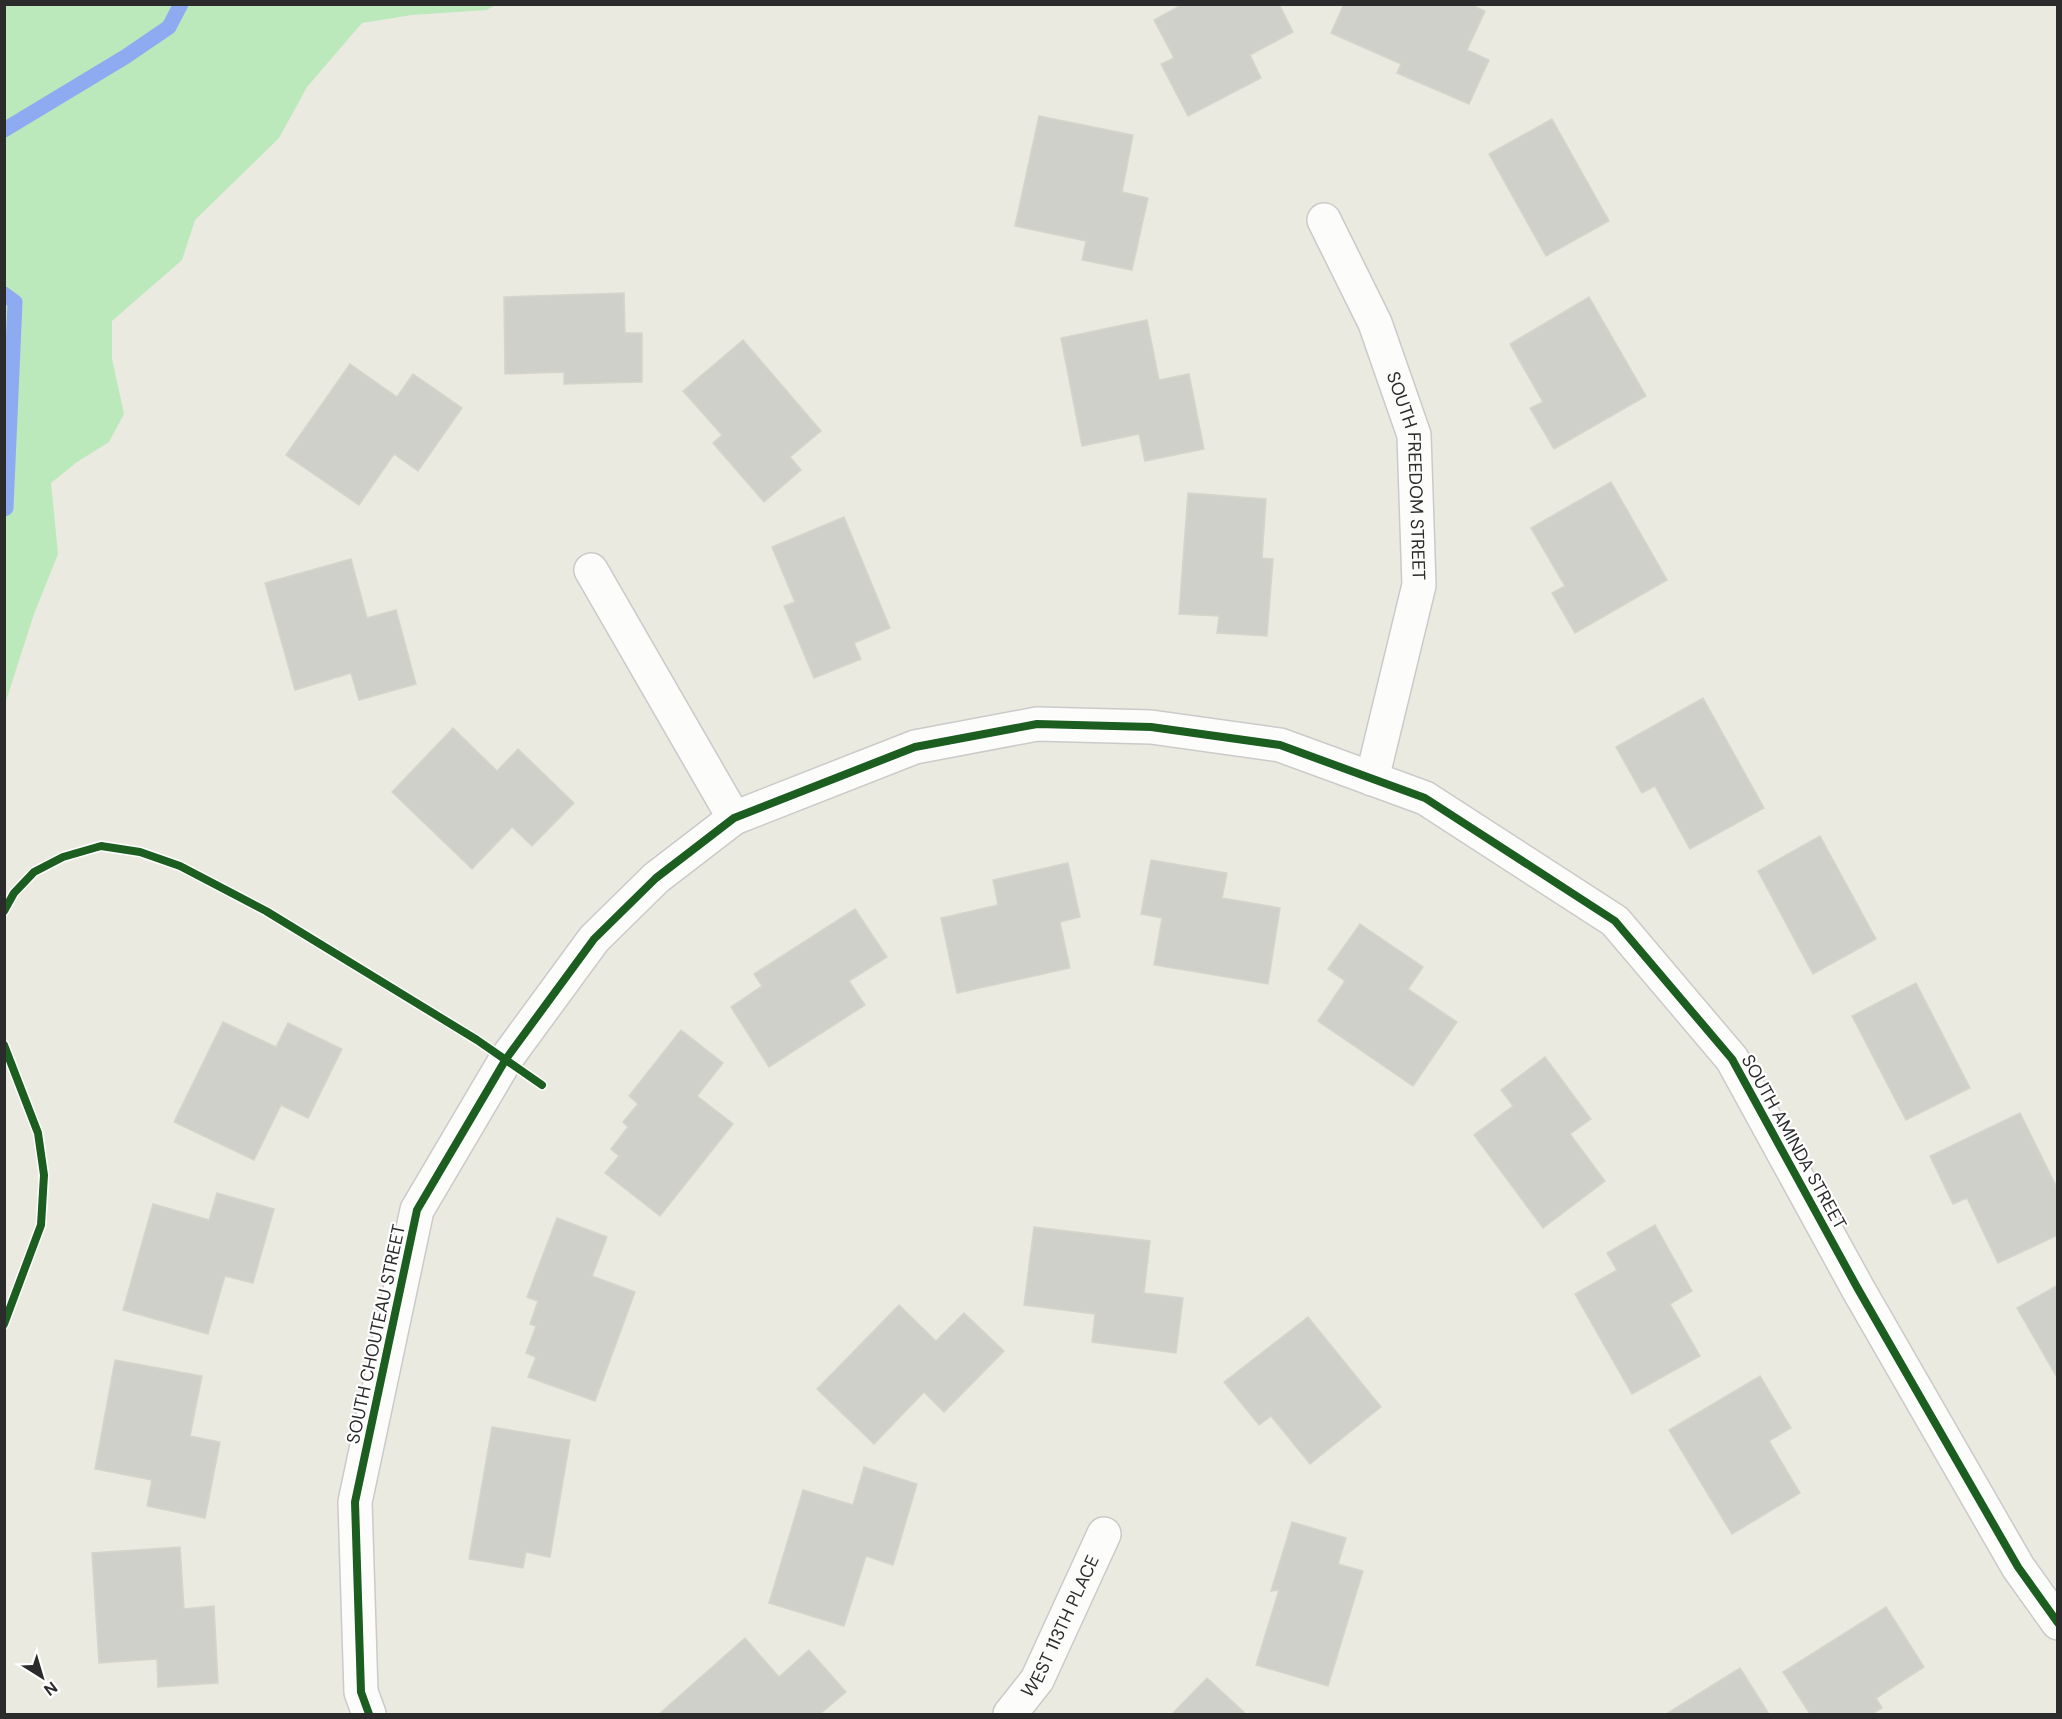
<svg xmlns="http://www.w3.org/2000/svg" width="2062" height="1719" font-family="'DM Sans',sans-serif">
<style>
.green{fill:#bbe9bc}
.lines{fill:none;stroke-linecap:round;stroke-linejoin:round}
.stream{stroke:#8eabf2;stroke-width:15}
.building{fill:#d0d0ca;stroke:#d5d5cc;stroke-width:1.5}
.minor-casing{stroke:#cbcac9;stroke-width:36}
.minor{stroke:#fcfcfa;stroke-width:33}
.cycleway-casing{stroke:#fff;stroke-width:11}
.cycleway{stroke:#1b5e20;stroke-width:8}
.labels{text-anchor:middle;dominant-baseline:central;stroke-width:4.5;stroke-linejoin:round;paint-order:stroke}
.street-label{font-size:18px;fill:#2b2b2b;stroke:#fff}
</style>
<rect width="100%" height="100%" fill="#eaeae0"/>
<path class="green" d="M 5,4 L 495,5 L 487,10 L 412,15 L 362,23 L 307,87 L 279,138 L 195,220 L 182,260 L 112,321 L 112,359 L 124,414 L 109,442 L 77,462 L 51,483 L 58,554 L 34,614 L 5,704 Z"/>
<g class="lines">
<g class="stream">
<path d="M 4,130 L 125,57 L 169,27 L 181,4"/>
<path d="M 4,294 L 15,302 L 6,508 L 4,509"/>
</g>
</g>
<g class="building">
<path d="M 1183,4 L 1279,4 L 1293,32 L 1250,55 L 1261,78 L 1188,116 L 1161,64 L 1174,58 L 1154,20 Z"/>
<path d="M 1344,4 L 1470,4 L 1485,11 L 1467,50 L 1489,60 L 1469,104 L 1397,73 L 1401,64 L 1331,33 Z"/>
<path d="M 1039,116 L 1133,135 L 1122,192 L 1148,198 L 1132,270 L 1082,260 L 1086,241 L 1015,226 Z"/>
<path d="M 1552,119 L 1609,221 L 1546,256 L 1489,154 Z"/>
<path d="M 624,293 L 625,333 L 642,333 L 642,382 L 564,384 L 564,372 L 505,374 L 504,297 Z"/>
<path d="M 1589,297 L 1646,396 L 1554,449 L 1530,408 L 1543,402 L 1510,344 Z"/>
<path d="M 1147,320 L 1159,380 L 1189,374 L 1204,449 L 1145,461 L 1139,434 L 1082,446 L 1061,338 Z"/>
<path d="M 743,340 L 821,431 L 790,457 L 801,470 L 764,502 L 713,443 L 722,435 L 683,391 Z"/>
<path d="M 350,364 L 397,397 L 413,374 L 462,408 L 418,471 L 394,454 L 359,505 L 286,455 Z"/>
<path d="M 1611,482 L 1667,580 L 1575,633 L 1552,593 L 1565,586 L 1531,528 Z"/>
<path d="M 1188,493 L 1266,499 L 1262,558 L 1273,559 L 1267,636 L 1217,633 L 1219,616 L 1179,614 Z"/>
<path d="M 844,517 L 890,628 L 854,643 L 861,659 L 814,678 L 784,606 L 795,602 L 772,547 Z"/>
<path d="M 351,559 L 367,618 L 396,610 L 416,684 L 359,700 L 351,673 L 295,690 L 265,583 Z"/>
<path d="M 1703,698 L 1764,808 L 1690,849 L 1655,786 L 1642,793 L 1616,747 Z"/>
<path d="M 453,728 L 497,771 L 518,749 L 574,803 L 532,846 L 512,827 L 472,869 L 392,792 Z"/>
<path d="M 1820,836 L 1876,939 L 1813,974 L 1758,871 Z"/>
<path d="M 1151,860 L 1227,873 L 1222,898 L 1280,908 L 1268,984 L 1154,965 L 1162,918 L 1141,914 Z"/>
<path d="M 1068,863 L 1080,917 L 1060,922 L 1070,968 L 957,993 L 941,918 L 998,905 L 993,880 Z"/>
<path d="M 855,909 L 887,957 L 849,981 L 865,1005 L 769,1067 L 731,1007 L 762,986 L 754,974 Z"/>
<path d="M 1360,924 L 1423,967 L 1408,989 L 1457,1022 L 1413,1086 L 1318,1021 L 1345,981 L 1328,969 Z"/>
<path d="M 1916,983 L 1970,1088 L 1906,1120 L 1852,1016 Z"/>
<path d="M 223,1022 L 276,1047 L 288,1023 L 342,1049 L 308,1118 L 281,1105 L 254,1160 L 174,1122 Z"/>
<path d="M 681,1030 L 723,1063 L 697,1096 L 733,1124 L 660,1216 L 605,1173 L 619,1156 L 611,1149 L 628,1127 L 623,1122 L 638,1104 L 629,1096 Z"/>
<path d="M 1545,1057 L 1591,1119 L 1570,1134 L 1605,1181 L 1543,1228 L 1474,1135 L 1513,1106 L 1501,1090 Z"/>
<path d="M 2020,1113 L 2058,1190 L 2058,1235 L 1998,1263 L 1967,1198 L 1953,1204 L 1930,1156 Z"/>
<path d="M 217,1193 L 274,1209 L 253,1283 L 225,1276 L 208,1334 L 123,1310 L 153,1204 L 209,1220 Z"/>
<path d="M 557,1218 L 607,1237 L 592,1276 L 635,1292 L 595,1401 L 528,1377 L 536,1357 L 526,1353 L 536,1326 L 530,1324 L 538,1301 L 527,1297 Z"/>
<path d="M 1655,1225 L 1692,1291 L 1670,1304 L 1700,1356 L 1632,1394 L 1575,1294 L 1617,1270 L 1607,1253 Z"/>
<path d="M 1034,1227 L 1150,1241 L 1144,1293 L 1183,1298 L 1176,1353 L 1092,1342 L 1095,1314 L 1024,1305 Z"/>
<path d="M 2058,1285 L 2058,1379 L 2017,1308 Z"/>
<path d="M 899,1305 L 936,1341 L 964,1313 L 1004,1351 L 944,1412 L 924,1392 L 874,1444 L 817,1389 Z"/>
<path d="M 1308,1317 L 1381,1407 L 1310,1464 L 1271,1416 L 1259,1425 L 1224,1382 Z"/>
<path d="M 115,1360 L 202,1376 L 190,1436 L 220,1442 L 205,1518 L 147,1506 L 152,1480 L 95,1469 Z"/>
<path d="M 1760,1376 L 1791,1428 L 1769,1441 L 1800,1493 L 1732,1534 L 1669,1430 Z"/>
<path d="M 492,1427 L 570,1440 L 550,1557 L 526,1552 L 523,1568 L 469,1559 Z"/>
<path d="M 864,1467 L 917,1484 L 893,1565 L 866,1556 L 844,1626 L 769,1603 L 803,1490 L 853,1505 Z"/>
<path d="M 1292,1522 L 1346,1538 L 1338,1564 L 1363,1571 L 1328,1686 L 1256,1665 L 1279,1590 L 1271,1591 Z"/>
<path d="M 180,1547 L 184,1609 L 214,1606 L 218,1683 L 158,1687 L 157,1659 L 99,1663 L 92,1553 Z"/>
<path d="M 1886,1607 L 1924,1667 L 1876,1698 L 1882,1708 L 1872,1714 L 1810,1714 L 1783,1672 Z"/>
<path d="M 745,1638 L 779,1677 L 809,1650 L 846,1692 L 820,1714 L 659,1714 Z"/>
<path d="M 1740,1668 L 1769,1714 L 1666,1714 Z"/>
<path d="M 1207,1678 L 1246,1714 L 1172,1714 Z"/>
</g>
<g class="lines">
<g class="minor-casing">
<g id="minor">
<path id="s1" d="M 1324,220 L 1375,323 L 1414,435 L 1419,585 L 1372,779"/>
<path d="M 591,570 L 734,818"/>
<path d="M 369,1714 L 361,1692 L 355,1502 L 417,1210 L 506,1059 L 594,939 L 656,878 L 734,818 L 915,747 L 1037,724 L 1151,727 L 1280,745 L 1425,798 L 1615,921 L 1732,1059 L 1858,1289 L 2018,1567 L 2058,1623"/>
<path id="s2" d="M 1010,1714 L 1037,1680 L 1104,1534"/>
</g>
</g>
<use href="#minor" class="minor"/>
<g class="cycleway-casing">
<g id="cycleway">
<path d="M 4,911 L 14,893 L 34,872 L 63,857 L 101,846 L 140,852 L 180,866 L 266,911 L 477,1040 L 542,1085"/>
<path d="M 4,1045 L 38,1133 L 44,1175 L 41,1225 L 4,1324"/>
<path d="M 369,1714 L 361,1692 L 355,1502 L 417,1210 L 506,1059 L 594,939 L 656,878 L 734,818 L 915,747 L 1037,724 L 1151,727 L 1280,745 L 1425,798 L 1615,921 L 1732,1059 L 1858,1289 L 2018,1567 L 2058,1623"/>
</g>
</g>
<use href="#cycleway" class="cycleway"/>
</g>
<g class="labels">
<g class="street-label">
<text stroke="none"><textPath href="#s1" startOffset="273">SOUTH FREEDOM STREET</textPath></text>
<text transform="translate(1794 1142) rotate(61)">SOUTH AMINDA STREET</text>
<text transform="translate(376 1334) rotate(-78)">SOUTH CHOUTEAU STREET</text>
<text stroke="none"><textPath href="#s2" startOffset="102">WEST 113TH PLACE</textPath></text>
</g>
</g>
<rect width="2062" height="1719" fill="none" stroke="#2b2b2b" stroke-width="12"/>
<g transform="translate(42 1677) rotate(143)" stroke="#ffffff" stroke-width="4.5" paint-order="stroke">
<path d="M0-4.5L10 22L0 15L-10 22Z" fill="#2b2b2b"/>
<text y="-9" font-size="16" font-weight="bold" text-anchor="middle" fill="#2b2b2b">N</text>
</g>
</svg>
